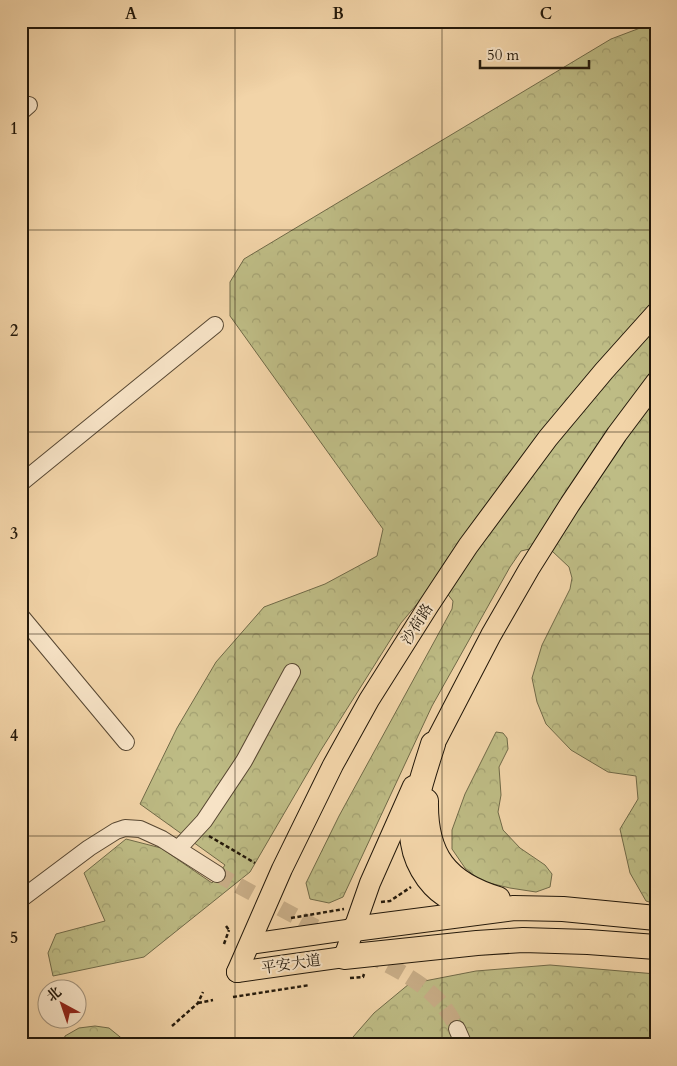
<svg xmlns="http://www.w3.org/2000/svg" width="677" height="1066" font-family="Cardo,'Noto Serif SC',serif">
<style>
.forest{fill:url(#forest-crowns);stroke:#706a48}
.lines{fill:none;stroke-linecap:round;stroke-linejoin:round}
.minor-tunnel{stroke:#c9ae88;stroke-width:16;stroke-dasharray:16 8;stroke-linecap:butt}
.minor-casing{stroke:#574732;stroke-width:18}
.major-casing{stroke:#23180a;stroke-width:22}
.highway-casing{stroke:#23180a;stroke-width:26}
.path{stroke:#23180a;stroke-width:2.5;stroke-dasharray:4 2.5;stroke-linecap:butt}
.minor{stroke:#f7e3c6;stroke-width:16}
.major{stroke:#f2d4a8;stroke-width:20}
.highway{stroke:#f2d4a8;stroke-width:24}
.grid{fill:none;stroke:#23180a;stroke-width:1;stroke-opacity:0.55}
.labels{text-anchor:middle;dominant-baseline:central;stroke-width:4;stroke-linejoin:round;paint-order:stroke}
.street-label{font-size:15px;fill:#23180a;stroke:#f7e3c6}
.neatline{fill:none;stroke:#23180a;stroke-width:2}
.grid-label{font-size:16px;text-anchor:middle;font-weight:bold;fill:#23180a}
</style>
<defs>
<pattern id="forest-crowns" width="20" height="18" patternUnits="userSpaceOnUse" patternTransform="scale(1.25)"><rect width="20" height="18" fill="#bebc85"/><path d="M2 6a3 3 0 1 1 6 0M12 15a3 3 0 1 1 6 0" fill="none" stroke="#a3a172"/></pattern>
</defs>
<rect width="100%" height="100%" fill="#f2d4a8"/>
<filter id="stains"><feTurbulence type="fractalNoise" baseFrequency=".004" numOctaves="4"/><feColorMatrix values="0 0 0 0 .2 0 0 0 0 .09 0 0 0 0 .02 0 0 0 .5 -.17"/></filter>
<radialGradient id="worn" r=".72"><stop offset=".6" stop-color="#630" stop-opacity="0"/><stop offset="1" stop-color="#630" stop-opacity=".3"/></radialGradient>
<g class="forest">
<path d="M 656,22 L 656,904 L 646,901 L 630,873 L 620,829 L 638,799 L 636,776 L 608,772 L 571,750 L 546,724 L 537,702 L 532,678 L 542,645 L 570,589 L 572,578 L 569,567 L 552,551 L 538,547 L 521,551 L 510,567 L 432,706 L 343,897 L 329,903 L 310,899 L 306,883 L 339,816 L 452,609 L 453,601 L 446,592 L 427,592 L 401,623 L 321,750 L 250,872 L 144,957 L 53,976 L 48,953 L 56,934 L 105,921 L 84,873 L 126,839 L 161,848 L 212,883 L 225,865 L 140,804 L 177,728 L 216,662 L 264,607 L 325,584 L 377,556 L 383,529 L 230,316 L 230,282 L 244,259 L 611,39 Z"/>
<path d="M 496,732 L 503,733 L 507,738 L 508,749 L 499,767 L 501,795 L 498,812 L 503,830 L 520,848 L 545,865 L 552,874 L 550,887 L 536,892 L 510,888 L 481,881 L 465,868 L 452,849 L 452,830 L 465,794 Z"/>
<path d="M 550,965 L 656,974 L 656,1045 L 346,1045 L 374,1013 L 409,984 L 476,971 Z"/>
<path d="M 95,1026 L 109,1028 L 130,1045 L 63,1045 L 65,1036 L 79,1028 Z"/>
</g>
<g class="lines">
<g class="minor-tunnel">
<path d="M 217,874 L 332,936"/>
<path d="M 367,954 C 403,973 440,989 457,1029"/>
</g>
<g class="minor-casing">
<g id="minor">
<path d="M 21,112 L 29,105"/>
<path d="M 21,483 L 215,325"/>
<path d="M 21,616 L 126,742"/>
<path d="M 178,849 L 204,821 L 244,761 L 292,672"/>
<path d="M 21,899 L 89,848 L 116,831 L 125,828 L 140,829 L 162,839 L 217,874"/>
<path d="M 457,1029 L 464,1045"/>
</g>
</g>
<g class="major-casing">
<g id="major">
<path d="M 427,758 L 491,635 L 529,569 L 570,504 L 617,434 L 656,382"/>
<path d="M 250,944 L 354,929"/>
<path d="M 237,972 L 282,869 L 333,765 L 369,700 L 429,605 L 468,546 L 548,438 L 604,371 L 656,313"/>
<path d="M 237,972 L 344,957 L 370,883 L 413,786"/>
</g>
</g>
<g class="highway-casing">
<g id="highway">
<path d="M 433,744 C 425,770 408,817 413,843 C 415,856 420,867 428,878 C 443,898 460,904 484,907"/>
<path d="M 426,801 C 425,856 446,883 498,899"/>
<path d="M 354,929 L 514,908 L 563,909 L 656,918"/>
<path d="M 344,957 L 477,943 L 523,940 L 588,942 L 656,947"/>
</g>
</g>
<g class="path">
<path d="M 209,836 L 255,863"/>
<path d="M 381,902 L 390,901 L 411,887"/>
<path d="M 291,918 L 344,909"/>
<path d="M 226,926 L 229,930"/>
<path d="M 224,944 L 229,930"/>
<path d="M 350,978 L 363,977 L 364,974"/>
<path d="M 233,997 L 310,985"/>
<path d="M 198,1003 L 213,1000"/>
<path d="M 172,1026 L 198,1003 L 203,992"/>
</g>
<use href="#minor" class="minor"/>
<use href="#major" class="major"/>
<use href="#highway" class="highway"/>
</g>
<path class="grid" d="M 235,21 L 235,1045M 442,21 L 442,1045M 21,230 L 656,230M 21,432 L 656,432M 21,634 L 656,634M 21,836 L 656,836"/>
<g class="labels">
<g class="street-label">
<text transform="translate(417 624) rotate(-58)">沙荷路</text>
<text transform="translate(291 964) rotate(-8)">平安大道</text>
</g>
</g>
<rect width="677" height="1066" fill="none" stroke="#f2d4a8" stroke-width="55"/>
<g transform="translate(62 1004) rotate(320)"><circle r="24" fill="#f7e3c6" stroke="#a2927b"/>
<path d="M0-4L9 19L0 12L-9 19Z" fill="#8f2418"/>
<text y="-8" font-size="14" font-weight="bold" text-anchor="middle" fill="#23180a">北</text>
</g>
<path d="M480 60v8h109v-8" fill="none" stroke="#23180a" stroke-width="2.5"/>
<text x="487" y="60" font-size="15" fill="#23180a" stroke="#f7e3c6" stroke-width="4" paint-order="stroke">50 m</text>
<rect x="28" y="28" width="622" height="1010" class="neatline"/>
<g class="grid-label">
<text x="131" y="19">A</text>
<text x="338" y="19">B</text>
<text x="546" y="19">C</text>
<text x="14" y="134">1</text>
<text x="14" y="336">2</text>
<text x="14" y="539">3</text>
<text x="14" y="741">4</text>
<text x="14" y="943">5</text>
</g>
<rect width="100%" height="100%" filter="url(#stains)"/>
<rect width="100%" height="100%" fill="url(#worn)"/>
</svg>
